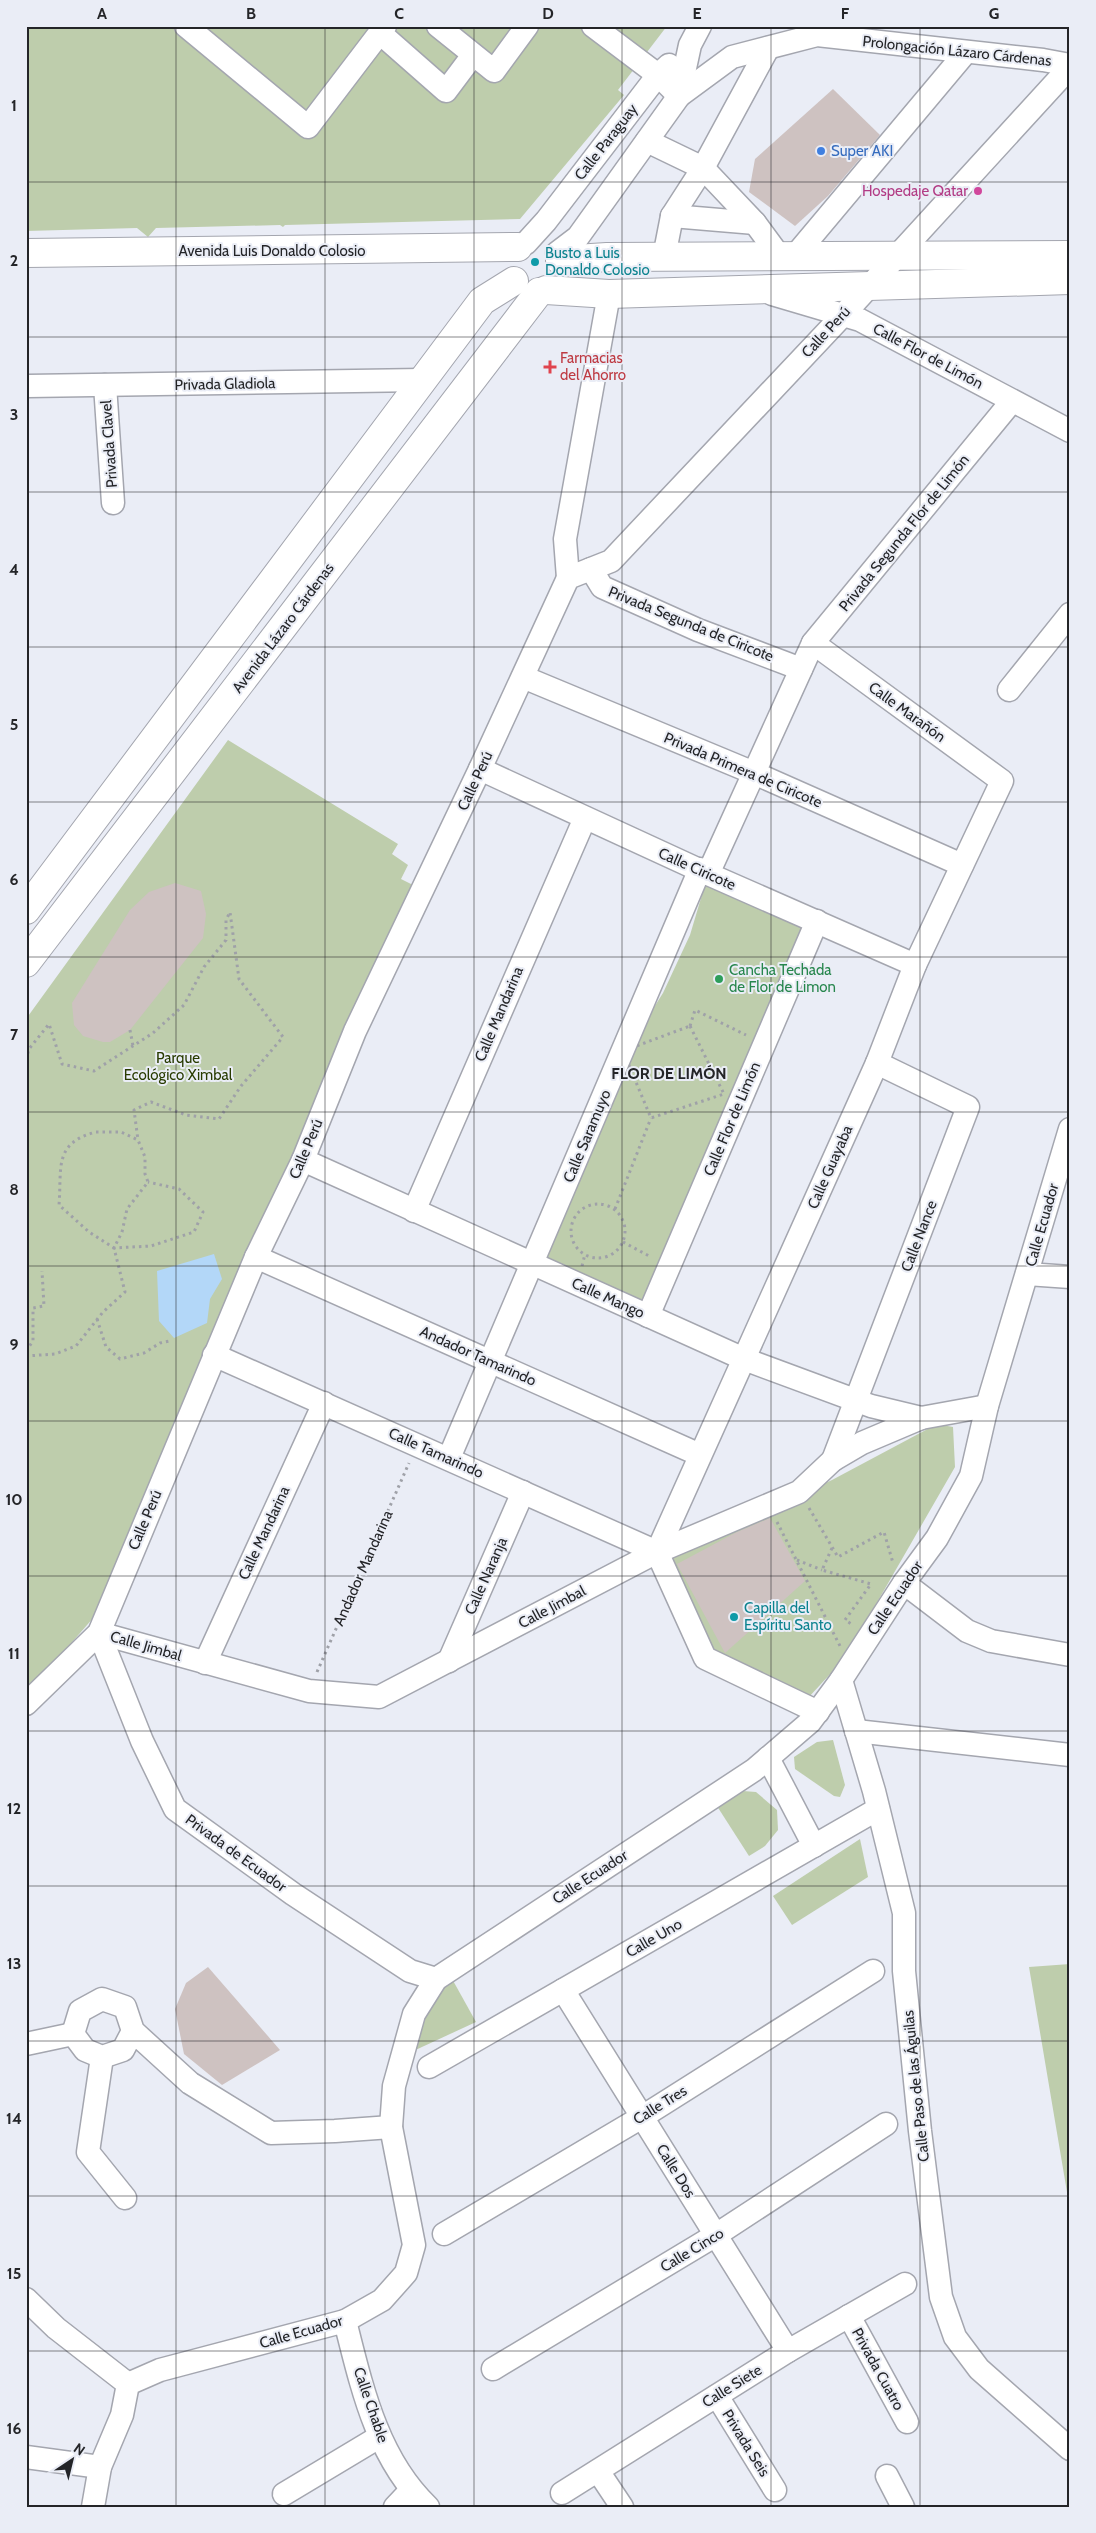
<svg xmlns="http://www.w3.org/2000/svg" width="1096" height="2533" font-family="Cabin,sans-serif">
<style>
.green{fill:#becdac}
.water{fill:#b3d7f8}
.building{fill:#cec2c1}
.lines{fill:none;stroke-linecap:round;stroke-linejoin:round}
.minor-casing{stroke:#a4a6af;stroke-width:25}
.major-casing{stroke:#a4a6af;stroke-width:30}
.path{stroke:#9fa1a8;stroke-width:3;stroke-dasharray:2.5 4;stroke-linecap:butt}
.minor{stroke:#fff;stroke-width:22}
.major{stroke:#fff;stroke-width:28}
.grid{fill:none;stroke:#242528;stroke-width:1;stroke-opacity:0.55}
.shop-dot{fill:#3f7fe0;stroke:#eaedf6;stroke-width:2}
.hotel-dot{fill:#d1479c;stroke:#eaedf6;stroke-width:2}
.culture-dot{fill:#0f9aa8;stroke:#eaedf6;stroke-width:2}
.health-dot{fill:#e0444e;stroke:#eaedf6;stroke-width:2}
.leisure-dot{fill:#2e9e5b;stroke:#eaedf6;stroke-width:2}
.labels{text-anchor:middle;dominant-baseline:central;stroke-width:4;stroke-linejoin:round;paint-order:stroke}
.street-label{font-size:15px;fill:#242528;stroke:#eaedf6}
.shop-label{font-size:15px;fill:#366cbe;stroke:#eaedf6;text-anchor:start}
.hotel-label{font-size:15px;fill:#b23c85;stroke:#eaedf6;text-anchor:end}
.culture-label{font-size:15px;fill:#0d838f;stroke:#eaedf6;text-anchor:start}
.health-label{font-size:15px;fill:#be3a42;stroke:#eaedf6;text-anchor:start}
.leisure-label{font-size:15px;fill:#27864d;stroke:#eaedf6;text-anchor:start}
.park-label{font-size:15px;fill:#283b00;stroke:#eaedf6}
.neighbourhood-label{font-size:16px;font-weight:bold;fill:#242528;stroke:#eaedf6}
.neatline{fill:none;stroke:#242528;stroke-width:2}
.grid-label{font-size:16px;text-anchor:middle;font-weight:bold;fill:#242528}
</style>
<rect width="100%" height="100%" fill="#eaedf6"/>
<g class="green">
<path d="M 26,26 L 667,26 L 618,90 L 624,95 L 520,219 L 285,225 L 283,227 L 280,225 L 156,228 L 148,237 L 137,228 L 26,231 Z"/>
<path d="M 228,740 L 398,844 L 392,854 L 408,865 L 401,879 L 423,890 L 94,1617 L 26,1695 L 26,1019 Z"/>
<path d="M 707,878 L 812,922 L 647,1313 L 538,1263 L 622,1058 L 663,993 L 690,935 Z"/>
<path d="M 937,1424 L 953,1427 L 955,1467 L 845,1658 L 808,1698 L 712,1650 L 662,1553 L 770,1509 L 832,1480 Z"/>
<path d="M 833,1740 L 845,1785 L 840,1797 L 834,1796 L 795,1769 L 794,1757 L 817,1742 Z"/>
<path d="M 743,1791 L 756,1792 L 777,1810 L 778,1830 L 765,1846 L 749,1856 L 715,1803 Z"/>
<path d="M 860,1839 L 868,1877 L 792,1925 L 773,1896 Z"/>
<path d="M 1070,1964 L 1070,2241 L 1069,2204 L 1029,1967 Z"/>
<path d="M 451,1977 L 476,2022 L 409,2053 L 419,2013 Z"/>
</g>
<path class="water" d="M 214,1254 L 222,1279 L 210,1299 L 207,1323 L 174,1338 L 159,1321 L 157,1271 Z"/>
<g class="building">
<path d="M 833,89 L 880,135 L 828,196 L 795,226 L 749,192 L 755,159 Z"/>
<path d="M 175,883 L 201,891 L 206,914 L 203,938 L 130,1030 L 110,1042 L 103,1042 L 83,1036 L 74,1025 L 72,1003 L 130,910 L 149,892 Z"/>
<path d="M 770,1518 L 805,1581 L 725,1653 L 677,1564 L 737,1532 Z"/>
<path d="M 208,1967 L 280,2050 L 222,2085 L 184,2054 L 175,2009 L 186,1983 Z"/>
</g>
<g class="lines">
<g class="minor-casing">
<g id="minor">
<path d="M 186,26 L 308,127 L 385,26"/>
<path d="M 438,26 L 494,71 L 527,26"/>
<path d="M 593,26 L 658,75 L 679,96 L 732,57 L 817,35 L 1043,60 L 1070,65"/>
<path d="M 380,33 L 446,91 L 473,55"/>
<path d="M 647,141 L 703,168 L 755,223 L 780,257"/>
<path d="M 672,216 L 755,223"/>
<path d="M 526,243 L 546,221 L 658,75 L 669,65"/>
<path d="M 557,253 L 578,237 L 679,96 L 690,45 L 700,26"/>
<path d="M 664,257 L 672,216 L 703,168 L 768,48"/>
<path d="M 794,257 L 966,52"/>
<path d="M 772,294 L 860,320 L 1070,431"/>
<path d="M 105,385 L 113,503"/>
<path d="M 28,386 L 422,380"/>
<path d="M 591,569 L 602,587 L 698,630 L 801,669"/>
<path d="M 568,578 L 565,539 L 609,294"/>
<path d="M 523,677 L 754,773 L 962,865"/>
<path d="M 1009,690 L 1070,614"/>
<path d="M 480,769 L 708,874 L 915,965"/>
<path d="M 708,874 L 813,643 L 1012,401"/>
<path d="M 303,1160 L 744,1359 L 871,1406 L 921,1418"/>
<path d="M 414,1211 L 585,818"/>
<path d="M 256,1257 L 700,1455"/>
<path d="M 1027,1274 L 1070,1277"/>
<path d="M 648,1316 L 817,921"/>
<path d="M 214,1355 L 657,1552"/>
<path d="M 449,1458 L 700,869"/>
<path d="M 833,1460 L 968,1107 L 877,1063"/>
<path d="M 657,1552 L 877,1063 L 915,965 L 1002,781 L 813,643"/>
<path d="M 657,1552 L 705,1658 L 818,1712"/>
<path d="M 904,1583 L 967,1631 L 991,1641 L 1070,1655"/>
<path d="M 99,1633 L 309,1691 L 379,1697 L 657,1552 L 799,1492 L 833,1460 L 862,1443 L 921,1418 L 987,1406"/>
<path d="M 99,1633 L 142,1741 L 175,1809 L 293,1894 L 410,1971 L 436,1979"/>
<path d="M 449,1661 L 523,1492"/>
<path d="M 205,1663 L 324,1403"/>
<path d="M 841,1680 L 874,1791 L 904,1913 L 904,1971 L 920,2131 L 941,2297 L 955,2337 L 979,2369 L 1070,2449"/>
<path d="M 26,1704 L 99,1633 L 256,1257 L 303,1160 L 355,1031 L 480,769 L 568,578 L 611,561 L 844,314 L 1070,67"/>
<path d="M 856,1731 L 1070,1755"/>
<path d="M 768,1758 L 814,1846"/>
<path d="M 563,1990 L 788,2351"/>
<path d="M 133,2031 L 123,2050 L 102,2057 L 85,2050 L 73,2034 L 80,2011 L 102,1999 L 125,2007 L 133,2031 L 190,2083 L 271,2133 L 335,2131 L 391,2127"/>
<path d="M 26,2044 L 73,2034"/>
<path d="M 102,2057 L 88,2152 L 125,2198"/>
<path d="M 429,2067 L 878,1809"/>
<path d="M 444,2234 L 642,2117 L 873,1971"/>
<path d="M 26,2299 L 56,2328 L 128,2384"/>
<path d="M 849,2316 L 907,2422"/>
<path d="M 345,2321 C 362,2388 377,2458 428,2507"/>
<path d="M 493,2369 L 716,2235 L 886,2124"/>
<path d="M 717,2396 L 775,2490"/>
<path d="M 26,2457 L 100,2467"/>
<path d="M 598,2471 L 622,2507"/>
<path d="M 887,2476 L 903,2507"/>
<path d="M 562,2493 L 788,2351 L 905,2284"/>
<path d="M 284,2494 L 379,2437"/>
<path d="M 93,2507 L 100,2467 L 122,2415 L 128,2384 L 160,2370 L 345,2321 L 382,2300 L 406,2273 L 414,2245 L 391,2127 L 394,2086 L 414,2014 L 436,1979 L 754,1770 L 810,1722 L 841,1680 L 904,1583 L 937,1538 L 971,1476 L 987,1406 L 1070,1129"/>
<path d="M 395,2507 L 411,2490"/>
</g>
</g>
<g class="major-casing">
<g id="major">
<path d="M 26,253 L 518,247"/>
<path d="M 560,260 L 607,257 L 1070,255"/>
<path d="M 546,290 L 609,294 L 1070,280"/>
<path d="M 26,910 L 482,301 L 514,281"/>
<path d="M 26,963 L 539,292"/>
</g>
</g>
<g class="path">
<path d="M 690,1026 L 724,1094 L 651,1118 L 623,1051 Z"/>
<path d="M 690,1026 L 695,1010 L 746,1035"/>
<path d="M 130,1030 L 133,1046"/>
<path d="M 26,1060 L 29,1049 L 49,1024 L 62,1064 L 94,1071 L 153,1033 L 184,1005 L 204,967 L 226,940 L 226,920 L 230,912 L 239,979 L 283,1037 L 241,1086 L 219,1119 L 186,1115 L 151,1102 L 134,1110 L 138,1140"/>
<path d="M 96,1132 L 121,1132 L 138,1140 L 145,1157 L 145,1174 L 148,1182 L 127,1209 L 122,1232 L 114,1248 L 89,1232 L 59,1205 C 62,1168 53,1143 96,1132 Z"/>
<circle cx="598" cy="1231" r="27"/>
<path d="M 615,1209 L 651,1118"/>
<path d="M 623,1242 L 651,1257"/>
<path d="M 582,1266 L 585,1254"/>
<path d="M 97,1319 L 106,1347 L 120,1359 L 144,1353 L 160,1343 L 170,1341"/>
<path d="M 26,1351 L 33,1341 L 33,1308 L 44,1306 L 42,1271"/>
<path d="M 26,1356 L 55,1354 L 76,1346 L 103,1312 L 125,1292 L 114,1248 L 151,1246 L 194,1232 L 203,1212 L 179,1189 L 148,1182"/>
<path d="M 809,1508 L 838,1557 L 884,1532 L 893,1563"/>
<path d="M 777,1522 L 840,1646"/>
<path d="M 832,1548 L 822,1570 L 871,1584 L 845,1620 L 853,1625"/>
<path d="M 797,1560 L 822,1570"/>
<path d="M 317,1672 L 409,1463"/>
</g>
<use href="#minor" class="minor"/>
<use href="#major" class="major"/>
</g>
<path class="grid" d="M 176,26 L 176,2507M 325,26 L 325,2507M 474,26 L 474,2507M 622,26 L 622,2507M 771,26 L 771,2507M 920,26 L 920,2507M 26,182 L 1070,182M 26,337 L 1070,337M 26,492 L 1070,492M 26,647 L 1070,647M 26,802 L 1070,802M 26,957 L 1070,957M 26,1112 L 1070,1112M 26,1266 L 1070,1266M 26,1421 L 1070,1421M 26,1576 L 1070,1576M 26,1731 L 1070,1731M 26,1886 L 1070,1886M 26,2041 L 1070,2041M 26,2196 L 1070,2196M 26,2351 L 1070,2351"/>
<circle class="shop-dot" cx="821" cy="151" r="5"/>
<circle class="hotel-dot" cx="978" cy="191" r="5"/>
<g class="culture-dot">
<circle cx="535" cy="262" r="5"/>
<circle cx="734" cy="1617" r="5"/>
</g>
<path class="health-dot" d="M547.5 359.5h5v5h5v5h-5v5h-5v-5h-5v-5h5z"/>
<circle class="leisure-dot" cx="719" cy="979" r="5"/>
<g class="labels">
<g class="street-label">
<text transform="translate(957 51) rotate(6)">Prolongación Lázaro Cárdenas</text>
<text transform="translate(606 142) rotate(-52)">Calle Paraguay</text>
<text x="272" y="251">Avenida Luis Donaldo Colosio</text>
<text transform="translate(826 332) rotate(-47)">Calle Perú</text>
<text transform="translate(928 356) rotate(28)">Calle Flor de Limón</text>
<text transform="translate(225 384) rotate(-1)">Privada Gladiola</text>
<text transform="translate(109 444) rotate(-94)">Privada Clavel</text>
<text transform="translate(904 533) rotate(-51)">Privada Segunda Flor de Limón</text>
<text transform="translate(691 624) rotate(22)">Privada Segunda de Ciricote</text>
<text transform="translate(283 628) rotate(-53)">Avenida Lázaro Cárdenas</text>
<text transform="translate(907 712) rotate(36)">Calle Marañón</text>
<text transform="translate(743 770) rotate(23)">Privada Primera de Ciricote</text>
<text transform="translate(475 781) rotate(-65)">Calle Perú</text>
<text transform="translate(697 869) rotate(24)">Calle Ciricote</text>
<text transform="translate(499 1014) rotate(-67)">Calle Mandarina</text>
<text transform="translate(732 1119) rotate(-67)">Calle Flor de Limón</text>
<text transform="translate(587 1136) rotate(-67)">Calle Saramuyo</text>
<text transform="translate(306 1149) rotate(-67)">Calle Perú</text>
<text transform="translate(830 1167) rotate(-66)">Calle Guayaba</text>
<text transform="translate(1042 1225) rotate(-74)">Calle Ecuador</text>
<text transform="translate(919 1236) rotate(-69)">Calle Nance</text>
<text transform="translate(608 1298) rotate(24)">Calle Mango</text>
<text transform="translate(478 1356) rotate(24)">Andador Tamarindo</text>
<text transform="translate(436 1453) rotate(24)">Calle Tamarindo</text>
<text transform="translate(145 1520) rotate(-67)">Calle Perú</text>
<text transform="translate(264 1533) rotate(-65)">Calle Mandarina</text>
<text transform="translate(363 1568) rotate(-66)">Andador Mandarina</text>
<text transform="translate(486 1576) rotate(-66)">Calle Naranja</text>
<text transform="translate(895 1598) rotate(-56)">Calle Ecuador</text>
<text transform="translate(552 1607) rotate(-28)">Calle Jimbal</text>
<text transform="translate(146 1646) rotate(16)">Calle Jimbal</text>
<text transform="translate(236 1853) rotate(36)">Privada de Ecuador</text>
<text transform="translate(590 1877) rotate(-33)">Calle Ecuador</text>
<text transform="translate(654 1938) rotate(-30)">Calle Uno</text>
<text transform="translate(916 2086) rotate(-96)">Calle Paso de las Águilas</text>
<text transform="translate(660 2105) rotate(-32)">Calle Tres</text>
<text transform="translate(676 2171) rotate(58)">Calle Dos</text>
<text transform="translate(692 2250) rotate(-31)">Calle Cinco</text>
<text transform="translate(301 2332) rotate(-16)">Calle Ecuador</text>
<text transform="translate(878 2369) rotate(61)">Privada Cuatro</text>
<text transform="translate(732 2386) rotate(-32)">Calle Siete</text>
<text transform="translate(371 2405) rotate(71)">Calle Chable</text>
<text transform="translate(746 2443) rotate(58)">Privada Seis</text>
</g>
<g class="shop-label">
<text x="831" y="151">Super AKI</text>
</g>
<g class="hotel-label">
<text x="968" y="191">Hospedaje Qatar</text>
</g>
<g class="culture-label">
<text x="545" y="253">Busto a Luis<tspan x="545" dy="17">Donaldo Colosio</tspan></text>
<text x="744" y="1608">Capilla del<tspan x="744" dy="17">Espíritu Santo</tspan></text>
</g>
<g class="health-label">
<text x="560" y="358">Farmacias<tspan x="560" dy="17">del Ahorro</tspan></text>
</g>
<g class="leisure-label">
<text x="729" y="970">Cancha Techada<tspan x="729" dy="17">de Flor de Limon</tspan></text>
</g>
<g class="park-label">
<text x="178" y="1058">Parque<tspan x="178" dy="17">Ecológico Ximbal</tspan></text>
</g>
<g class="neighbourhood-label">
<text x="669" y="1073">FLOR DE LIMÓN</text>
</g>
</g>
<rect width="1096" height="2533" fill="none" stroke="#eaedf6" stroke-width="55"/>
<g transform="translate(72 2460) rotate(35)" stroke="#eaedf6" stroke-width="4" paint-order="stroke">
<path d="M0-4L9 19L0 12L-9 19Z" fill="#242528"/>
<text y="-8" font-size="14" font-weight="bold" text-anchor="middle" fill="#242528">N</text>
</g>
<rect x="28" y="28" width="1040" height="2478" class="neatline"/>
<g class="grid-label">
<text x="102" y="19">A</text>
<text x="251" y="19">B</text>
<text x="399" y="19">C</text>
<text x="548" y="19">D</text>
<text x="697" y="19">E</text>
<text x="845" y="19">F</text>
<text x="994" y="19">G</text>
<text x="14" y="111">1</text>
<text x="14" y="266">2</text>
<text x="14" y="420">3</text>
<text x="14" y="575">4</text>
<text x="14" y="730">5</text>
<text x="14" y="885">6</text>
<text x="14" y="1040">7</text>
<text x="14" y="1195">8</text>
<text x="14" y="1350">9</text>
<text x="14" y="1505">10</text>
<text x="14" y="1659">11</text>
<text x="14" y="1814">12</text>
<text x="14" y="1969">13</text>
<text x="14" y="2124">14</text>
<text x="14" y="2279">15</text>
<text x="14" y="2434">16</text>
</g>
</svg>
